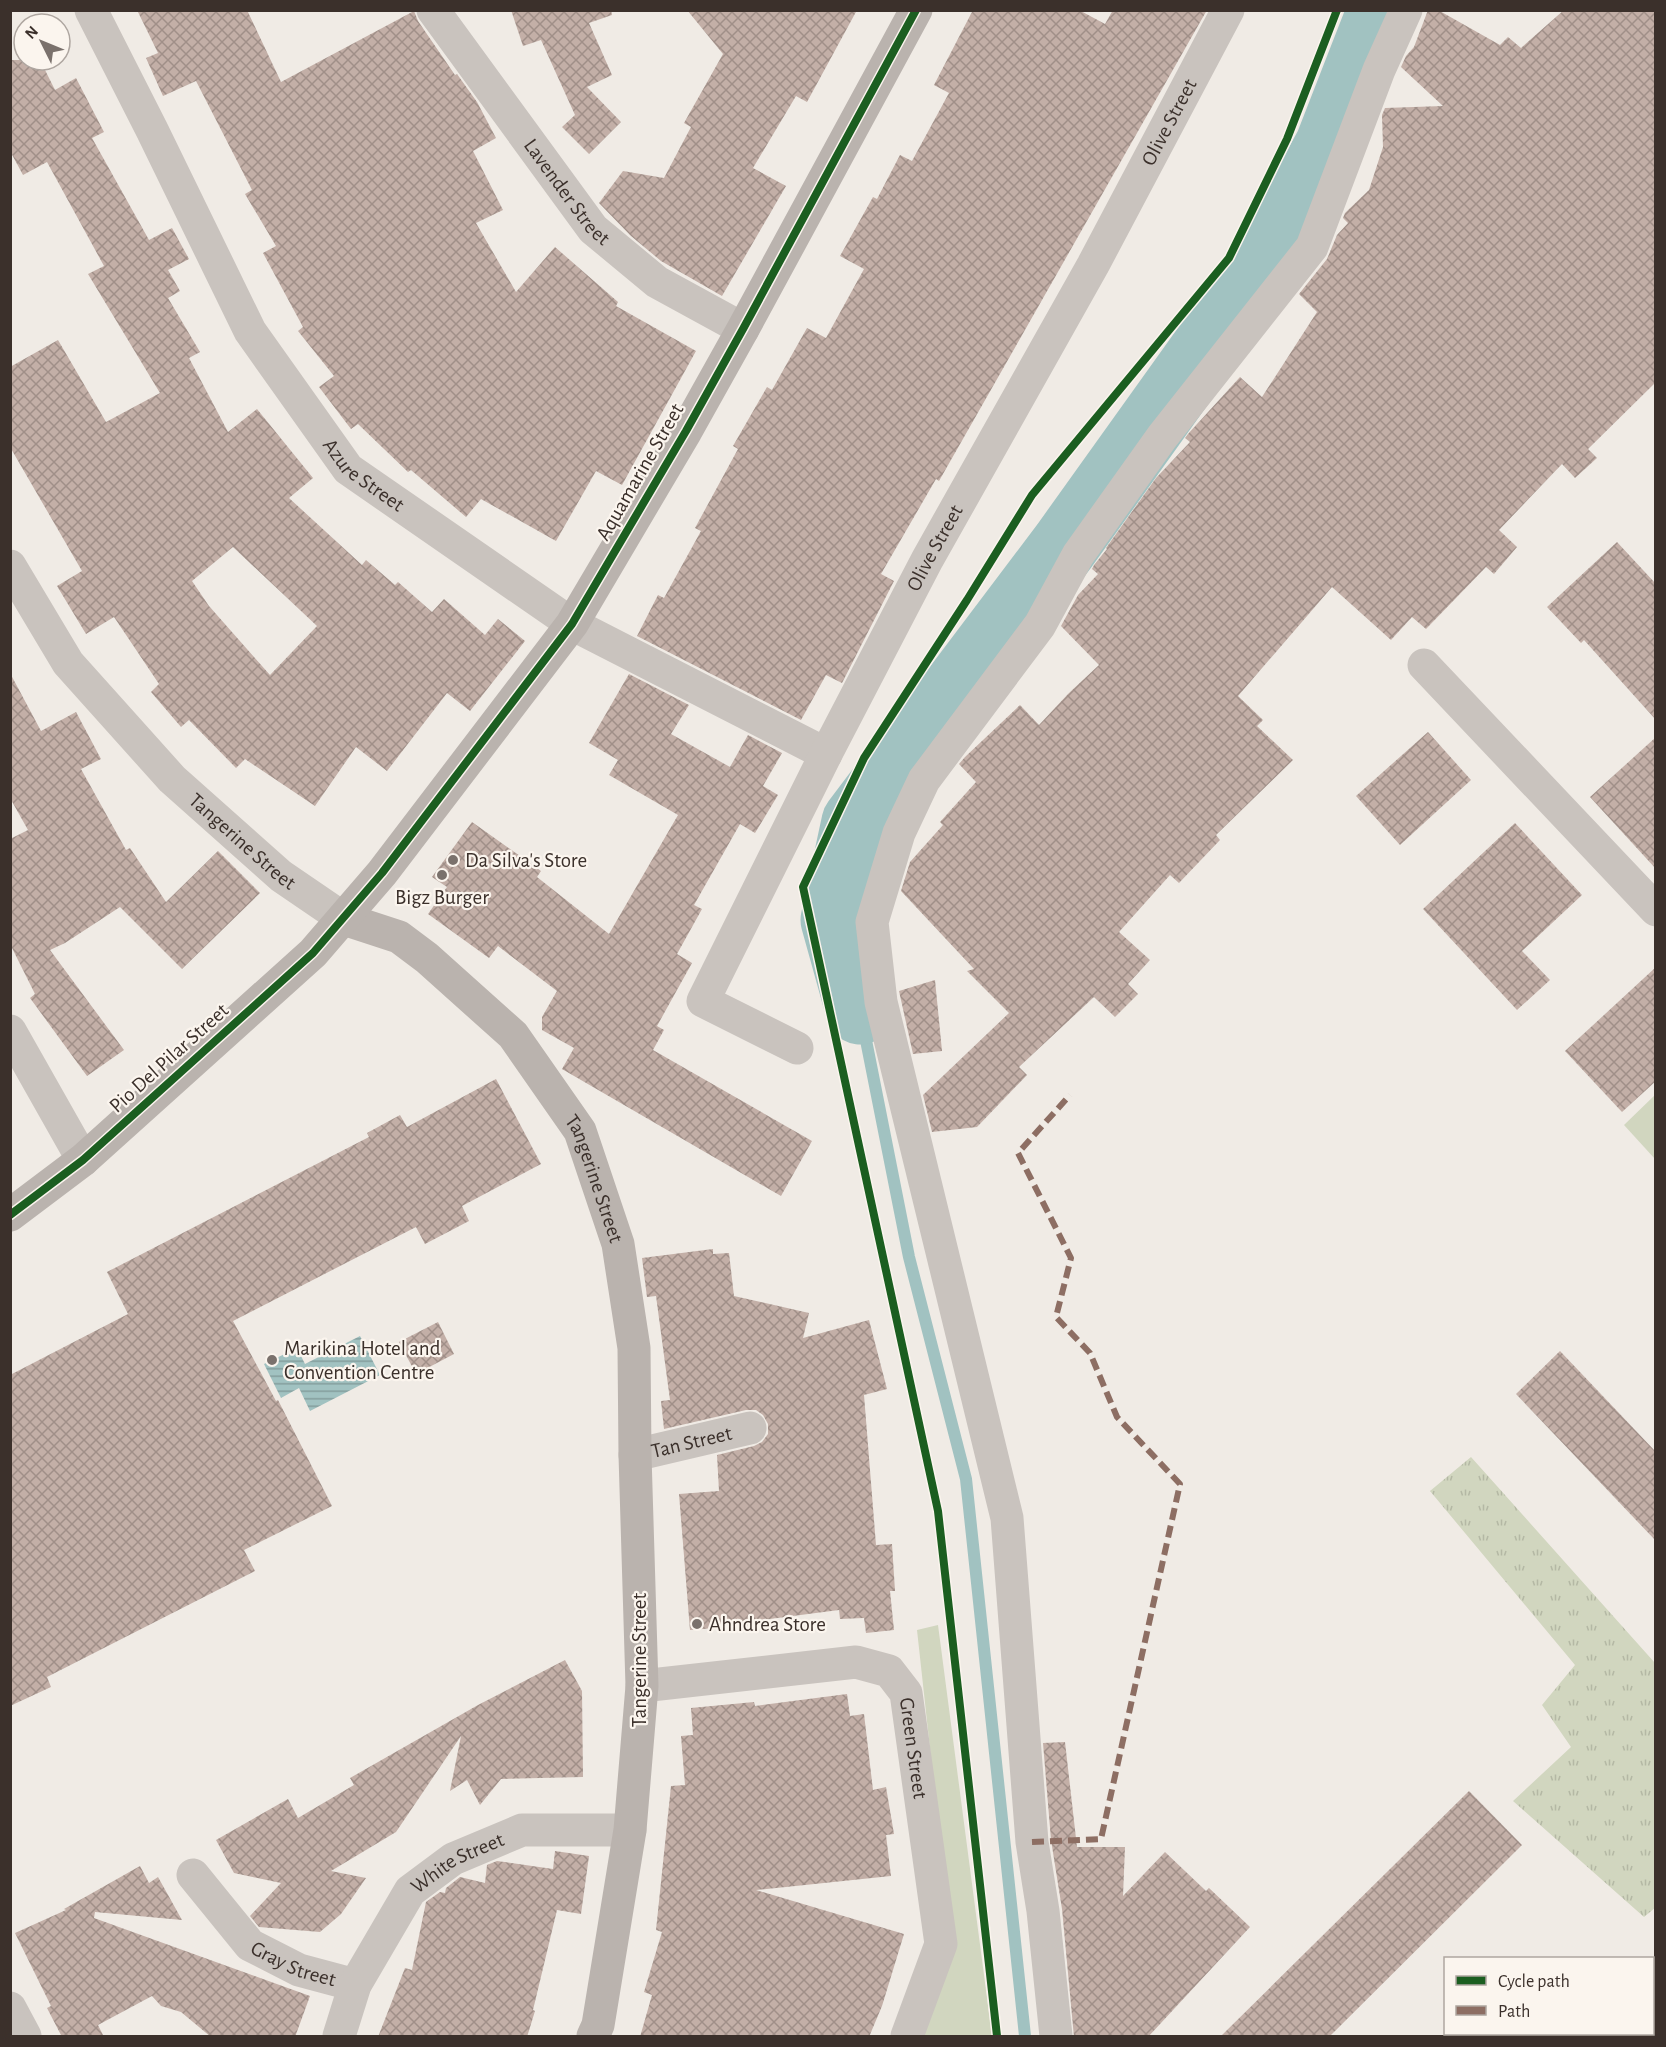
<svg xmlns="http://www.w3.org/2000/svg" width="1666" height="2047" font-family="'Alegreya Sans',sans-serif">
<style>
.grass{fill:url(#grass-tufts)}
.park{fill:#d1d6bf}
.water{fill:url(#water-rules)}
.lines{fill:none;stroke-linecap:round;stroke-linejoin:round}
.stream{stroke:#a1c2c1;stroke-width:12}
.river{stroke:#a1c2c1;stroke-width:69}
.building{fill:url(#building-cross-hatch);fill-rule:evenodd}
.street{stroke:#c9c3be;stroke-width:33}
.secondary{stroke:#bab3ae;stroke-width:33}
.quiet{stroke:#8d6e63;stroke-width:6;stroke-dasharray:12 6;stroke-linecap:butt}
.cycleway-casing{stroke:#fbf5ee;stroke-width:11}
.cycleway{stroke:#1b5e20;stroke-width:8}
.poi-dot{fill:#7a716c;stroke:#fbf5ee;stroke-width:2}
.labels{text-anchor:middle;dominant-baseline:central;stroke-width:4.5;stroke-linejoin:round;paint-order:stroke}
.street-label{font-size:21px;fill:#3b302b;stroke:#fbf5ee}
.poi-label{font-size:21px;fill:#3b302b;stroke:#fbf5ee;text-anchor:start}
</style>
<defs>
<pattern id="grass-tufts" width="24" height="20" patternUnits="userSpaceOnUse" patternTransform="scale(1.5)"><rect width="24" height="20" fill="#d1d6bf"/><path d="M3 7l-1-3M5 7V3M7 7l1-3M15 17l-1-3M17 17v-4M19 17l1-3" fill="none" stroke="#b4b8a4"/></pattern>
<pattern id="water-rules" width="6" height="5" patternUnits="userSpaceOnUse" patternTransform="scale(1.5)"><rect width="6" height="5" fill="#a1c2c1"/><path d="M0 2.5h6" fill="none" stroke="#849e9d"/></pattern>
<pattern id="building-cross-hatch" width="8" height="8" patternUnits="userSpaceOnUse" patternTransform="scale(1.5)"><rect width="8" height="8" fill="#c3afa7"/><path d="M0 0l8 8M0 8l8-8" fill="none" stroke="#a08f88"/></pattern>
</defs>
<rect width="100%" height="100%" fill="#f0ebe5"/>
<path class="grass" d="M 1471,1457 L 1655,1663 L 1656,1907 L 1644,1917 L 1513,1801 L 1571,1747 L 1542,1705 L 1575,1665 L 1430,1491 Z"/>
<g class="park">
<path d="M 1655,1095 L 1655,1159 L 1624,1125 Z"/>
<path d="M 938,1625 L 992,2036 L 921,2036 L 952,1949 L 917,1630 Z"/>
</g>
<path class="water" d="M 360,1336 L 380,1375 L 310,1411 L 299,1388 L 281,1398 L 264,1364 L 297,1348 L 305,1364 Z"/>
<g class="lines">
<path class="stream" d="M 860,1010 L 909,1257 L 966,1479 L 1025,2036"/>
<path class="river" d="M 860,1010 L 835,920 L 856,822 L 1065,545 L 1256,278 L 1329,146 L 1382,10"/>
</g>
<g class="building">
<path d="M 137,10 L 247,10 L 281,82 L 414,11 L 418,21 L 455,75 L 457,74 L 477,102 L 496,138 L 473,151 L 503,210 L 476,223 L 516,292 L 555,247 L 618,302 L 616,306 L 696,351 L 622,485 L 596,471 L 556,541 L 481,499 L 466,517 L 411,470 L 408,472 L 358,424 L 351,429 L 319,387 L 334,376 L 298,331 L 303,327 L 263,253 L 276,246 L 245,194 L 252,190 L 196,81 L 163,96 L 146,58 L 158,53 Z"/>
<path d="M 511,10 L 611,10 L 612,15 L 589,23 L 612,75 L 587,87 L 621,122 L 589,154 L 562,127 L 575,115 L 541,40 L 523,46 Z"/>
<path d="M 687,10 L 857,10 L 807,102 L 796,96 L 753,168 L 786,186 L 722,296 L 661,261 L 631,236 L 599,203 L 623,171 L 664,178 L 691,127 L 684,123 L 723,54 Z"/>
<path d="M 973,10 L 1079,10 L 1105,24 L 1113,10 L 1207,10 L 939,481 L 936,479 L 881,574 L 894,581 L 842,683 L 826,675 L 801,720 L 637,636 L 658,595 L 664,598 L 701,531 L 695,528 L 738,449 L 733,446 L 767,387 L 772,390 L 807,328 L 826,338 L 864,269 L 840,256 L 873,197 L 877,199 L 900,155 L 912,161 L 949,93 L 934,85 Z"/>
<path d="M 1428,10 L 1438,10 L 1500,45 L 1508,37 L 1521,48 L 1564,10 L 1656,10 L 1656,382 L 1588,449 L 1597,458 L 1575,478 L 1562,464 L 1499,530 L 1517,547 L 1494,574 L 1486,567 L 1426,629 L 1412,617 L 1391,640 L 1332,587 L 1238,696 L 1263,720 L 1257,726 L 1293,760 L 1216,835 L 1220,840 L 1179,883 L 1170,875 L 1119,932 L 1150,960 L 1128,984 L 1138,994 L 1115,1017 L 1094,997 L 1019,1067 L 1027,1075 L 977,1127 L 932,1132 L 923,1095 L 1009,1013 L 967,971 L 974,969 L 901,891 L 910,862 L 943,825 L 940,822 L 976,782 L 959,764 L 965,757 L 1020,705 L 1039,725 L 1069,693 L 1099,665 L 1061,626 L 1078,595 L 1098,574 L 1092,569 L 1094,565 L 1107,549 L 1106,548 L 1156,478 L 1190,442 L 1185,438 L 1188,434 L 1240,377 L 1262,397 L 1317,312 L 1299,294 L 1327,259 L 1337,235 L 1348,223 L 1343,218 L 1345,213 L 1369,190 L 1383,147 L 1382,115 L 1385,108 L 1443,106 L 1401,67 L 1406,56 L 1414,47 Z"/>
<path d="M 10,60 L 40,60 L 55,90 L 76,78 L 104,132 L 92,138 L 149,240 L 172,228 L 189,259 L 168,270 L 180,291 L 168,298 L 200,352 L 189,358 L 228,432 L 257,409 L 313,478 L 289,498 L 362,565 L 366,560 L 395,585 L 398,582 L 432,612 L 444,599 L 485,635 L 498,619 L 525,641 L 470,711 L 447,693 L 387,771 L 356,747 L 315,806 L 245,759 L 236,768 L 189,720 L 181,727 L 151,692 L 159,684 L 114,617 L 86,634 L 57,586 L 82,571 L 10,447 L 10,367 L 58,340 L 106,422 L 160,393 L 88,274 L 104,266 L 47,162 L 23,175 L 10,151 ZM 233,547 L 317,626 L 270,675 L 209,606 L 192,581 Z"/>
<path d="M 1617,542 L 1656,584 L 1656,720 L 1584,640 L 1581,643 L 1547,607 Z"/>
<path d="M 10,673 L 41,731 L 76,712 L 101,759 L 81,769 L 126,850 L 130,848 L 166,902 L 218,851 L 260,893 L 182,969 L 120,907 L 65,943 L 50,950 L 124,1050 L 87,1076 L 30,998 L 35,994 L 10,944 L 10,839 L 28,830 L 10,798 Z"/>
<path d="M 629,674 L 689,705 L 671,734 L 730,767 L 748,735 L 782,753 L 763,786 L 778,795 L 755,833 L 740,824 L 694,905 L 702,909 L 677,954 L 692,963 L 657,1026 L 664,1030 L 653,1050 L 812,1141 L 781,1196 L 562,1069 L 574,1048 L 542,1030 L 542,1017 L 557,991 L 498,946 L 489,958 L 428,914 L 447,887 L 432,877 L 472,822 L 541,871 L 537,877 L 609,934 L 678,815 L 609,775 L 618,760 L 589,743 Z"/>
<path d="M 1428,732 L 1471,780 L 1400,845 L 1356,796 Z"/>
<path d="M 1656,737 L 1656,869 L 1590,797 Z"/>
<path d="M 1515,823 L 1582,895 L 1522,951 L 1550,980 L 1517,1010 L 1423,909 Z"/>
<path d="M 1656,967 L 1656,1081 L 1622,1112 L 1565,1051 Z"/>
<path d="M 935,980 L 942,1051 L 913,1054 L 899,991 Z"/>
<path d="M 496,1079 L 541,1164 L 462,1206 L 469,1221 L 425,1244 L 416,1227 L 233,1321 L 276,1401 L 278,1400 L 332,1506 L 244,1550 L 255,1571 L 47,1677 L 51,1687 L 10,1706 L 10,1375 L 128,1314 L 107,1272 L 369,1137 L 367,1133 L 400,1115 L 407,1127 Z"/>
<path d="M 713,1249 L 713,1254 L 729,1253 L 734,1296 L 809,1313 L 803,1338 L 869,1320 L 887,1389 L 864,1395 L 876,1545 L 892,1544 L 895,1591 L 890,1591 L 894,1630 L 866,1633 L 864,1618 L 840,1619 L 839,1610 L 754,1621 L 754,1625 L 690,1630 L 679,1494 L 719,1491 L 717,1455 L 754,1446 L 762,1442 L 768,1434 L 768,1424 L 763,1415 L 756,1410 L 746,1410 L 664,1429 L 661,1401 L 670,1400 L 656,1296 L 647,1297 L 642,1258 Z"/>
<path d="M 438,1322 L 454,1354 L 416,1374 L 399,1342 Z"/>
<path d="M 1560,1351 L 1656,1452 L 1656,1541 L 1516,1394 Z"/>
<path d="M 565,1660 L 582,1691 L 583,1777 L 501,1779 L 480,1805 L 467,1780 L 450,1791 L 461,1736 L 396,1832 L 331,1871 L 366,1878 L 341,1914 L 320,1932 L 259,1927 L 250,1916 L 281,1883 L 234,1873 L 216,1840 L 288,1799 L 298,1818 L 354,1785 L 350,1778 L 478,1705 Z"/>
<path d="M 847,1694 L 850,1716 L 864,1714 L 873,1790 L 886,1787 L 894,1834 L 886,1835 L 891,1876 L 756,1890 L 904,1934 L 882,2006 L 869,2037 L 640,2037 L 652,1995 L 644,1992 L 662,1932 L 656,1930 L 671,1786 L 685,1785 L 681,1736 L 693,1735 L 691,1708 L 754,1702 L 755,1706 Z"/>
<path d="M 1065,1742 L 1077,1847 L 1125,1847 L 1123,1896 L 1165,1852 L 1206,1891 L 1209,1888 L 1250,1927 L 1148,2037 L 1074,2037 L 1062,1909 L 1051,1840 L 1043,1743 Z"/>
<path d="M 1469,1791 L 1522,1845 L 1329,2037 L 1220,2037 Z"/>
<path d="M 555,1851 L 589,1856 L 581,1914 L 557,1910 L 533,2010 L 535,2011 L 527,2037 L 378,2037 L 405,1968 L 412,1970 L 426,1902 L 440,1892 L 445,1893 L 446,1888 L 460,1877 L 485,1883 L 487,1865 L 497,1861 L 553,1869 Z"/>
<path d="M 140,1866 L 149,1883 L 158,1877 L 182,1920 L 95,1912 L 94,1918 L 310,1996 L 295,2037 L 211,2037 L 181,2012 L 161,2006 L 152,1996 L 98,2025 L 104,2037 L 62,2037 L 47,2008 L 51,2006 L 15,1933 L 66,1910 L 64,1909 Z"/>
</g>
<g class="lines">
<g class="street">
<path id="s1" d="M 91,10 L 152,130 L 250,331 L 348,469 L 572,624 L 826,754"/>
<path id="s2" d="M 433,10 L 593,229 L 657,282 L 743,329"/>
<path id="s3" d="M 10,566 L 68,663 L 172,779 L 281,876 L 344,919"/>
<path d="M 1424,665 L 1656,910"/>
<path d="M 10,1031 L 83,1160"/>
<path id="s4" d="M 797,1048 L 703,1001 L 826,754 L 927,560 L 1093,265 L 1228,10"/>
<path id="s5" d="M 635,1455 L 750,1428"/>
<path id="s6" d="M 642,1686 L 856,1662 L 889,1671 L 906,1693 L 941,1944 L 907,2036"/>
<path id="s7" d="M 193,1875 L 250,1945 L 299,1970 L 355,1985"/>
<path d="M 10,2008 L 25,2036"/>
<path id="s8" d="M 339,2036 L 355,1985 L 410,1891 L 453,1859 L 522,1830 L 630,1830"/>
<path d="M 1056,2036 L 1043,1911 L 1032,1842 L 1007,1518 L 881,1002 L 872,922 L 899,833 L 924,780 L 1040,625 L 1078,555 L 1162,437 L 1312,247 L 1379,70 L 1406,10"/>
</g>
<g class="secondary">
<path id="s9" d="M 344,919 L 399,937 L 427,958 L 513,1035 L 580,1131 L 618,1244 L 634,1348 L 635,1455 L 642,1686 L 630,1830 L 598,2025 L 593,2036"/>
<path d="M 10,1215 L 83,1160 L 313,953 L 382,873 L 572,624 L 686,431 L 743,329 L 916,10"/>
</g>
<path class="quiet" d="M 1032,1842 L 1101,1839 L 1180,1484 L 1117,1417 L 1090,1353 L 1056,1317 L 1071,1258 L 1018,1153 L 1070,1095"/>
<g class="cycleway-casing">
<g id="cycleway">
<path d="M 10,1215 L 83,1160 L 313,953 L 382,873 L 572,624 L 686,431 L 743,329 L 916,10"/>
<path d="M 997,2036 L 938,1511 L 803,887 L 864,758 L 967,600 L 1032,495 L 1229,258 L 1287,139 L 1337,10"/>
</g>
</g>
<use href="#cycleway" class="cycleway"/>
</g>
<g class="poi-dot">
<circle cx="453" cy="860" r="6"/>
<circle cx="442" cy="875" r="6"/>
<circle cx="272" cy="1360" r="6"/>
<circle cx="697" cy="1624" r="6"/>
</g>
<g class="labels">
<g class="street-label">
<text stroke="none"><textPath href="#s4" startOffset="1100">Olive Street</textPath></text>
<text stroke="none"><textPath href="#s2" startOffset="226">Lavender Street</textPath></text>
<text stroke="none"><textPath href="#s1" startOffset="543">Azure Street</textPath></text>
<text transform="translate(640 472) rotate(-60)">Aquamarine Street</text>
<text stroke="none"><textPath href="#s4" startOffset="614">Olive Street</textPath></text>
<text stroke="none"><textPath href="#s3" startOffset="363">Tangerine Street</textPath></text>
<text transform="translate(169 1058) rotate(-42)">Pio Del Pilar Street</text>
<text stroke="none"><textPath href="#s9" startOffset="375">Tangerine Street</textPath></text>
<text stroke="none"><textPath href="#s5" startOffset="58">Tan Street</textPath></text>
<text transform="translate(639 1660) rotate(-90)">Tangerine Street</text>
<text stroke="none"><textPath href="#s6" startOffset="333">Green Street</textPath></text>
<text stroke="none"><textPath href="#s8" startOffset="218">White Street</textPath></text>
<text stroke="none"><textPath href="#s7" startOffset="138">Gray Street</textPath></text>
</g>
<g class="poi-label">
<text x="465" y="860">Da Silva's Store</text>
<text x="442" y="897" text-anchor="middle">Bigz Burger</text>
<text x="284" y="1348">Marikina Hotel and<tspan x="284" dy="24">Convention Centre</tspan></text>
<text x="709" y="1624">Ahndrea Store</text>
</g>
</g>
<rect width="1666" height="2047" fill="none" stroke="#3b302b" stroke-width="24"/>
<rect x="1444" y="1957" width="210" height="78" fill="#fbf5ee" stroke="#aea6a0" stroke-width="1.5"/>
<rect x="1456" y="1976" width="30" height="9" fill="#1b5e20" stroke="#aea6a0" stroke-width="1.5"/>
<text x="1498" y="1987" font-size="18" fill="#3b302b">Cycle path</text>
<rect x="1456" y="2006" width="30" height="9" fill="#8d6e63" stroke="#aea6a0" stroke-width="1.5"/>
<text x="1498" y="2017" font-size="18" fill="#3b302b">Path</text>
<g transform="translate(42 42) rotate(313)"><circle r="28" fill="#fbf5ee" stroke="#aea6a0" stroke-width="1.5"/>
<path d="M0-4.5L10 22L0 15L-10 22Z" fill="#7a716c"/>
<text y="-9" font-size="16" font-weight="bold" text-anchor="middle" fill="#3b302b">N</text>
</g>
</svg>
